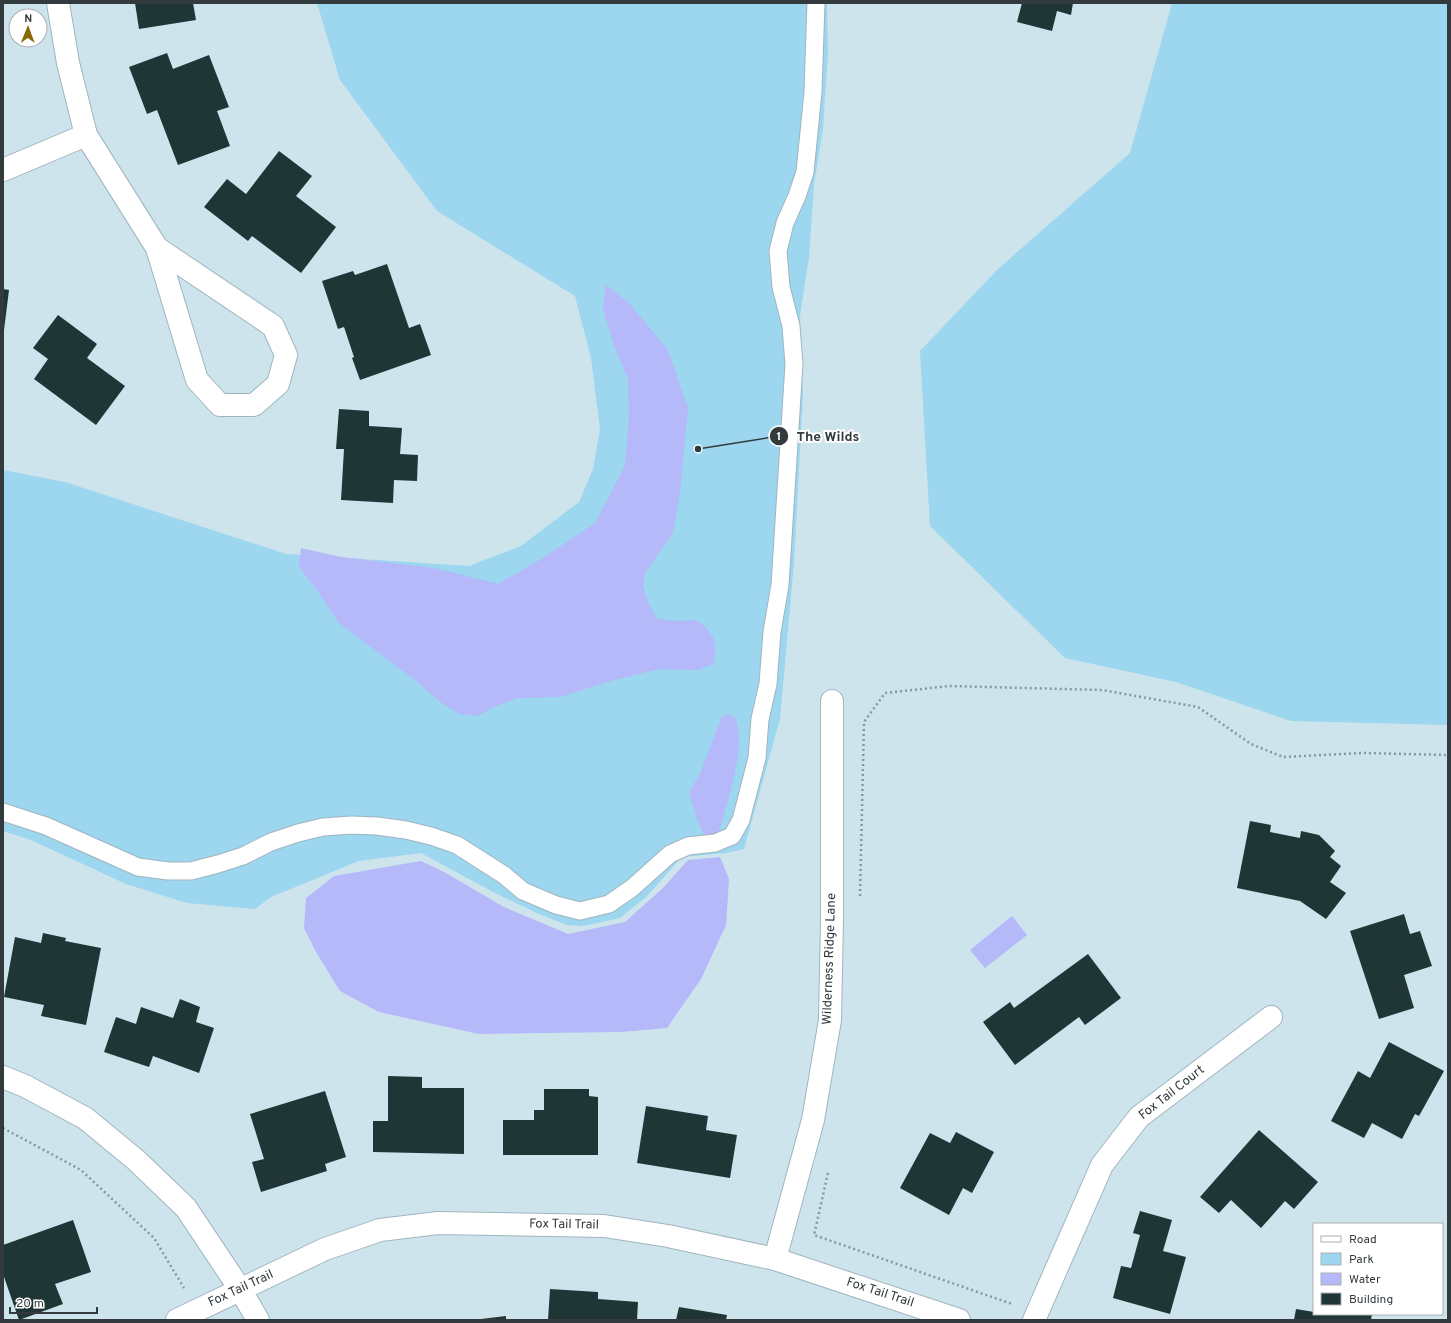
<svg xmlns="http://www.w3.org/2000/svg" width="1451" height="1323" font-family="Overpass,sans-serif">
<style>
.green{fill:#9cd6ef}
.water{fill:#b5b8f9}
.building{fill:#203536}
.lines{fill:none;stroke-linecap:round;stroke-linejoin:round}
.service-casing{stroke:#a0b5bf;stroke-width:19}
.minor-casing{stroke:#a0b5bf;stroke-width:24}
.path{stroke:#86979d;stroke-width:2.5;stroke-dasharray:2 3;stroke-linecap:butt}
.service{stroke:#fff;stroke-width:17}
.minor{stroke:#fff;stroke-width:22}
.labels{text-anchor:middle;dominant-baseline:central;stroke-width:4;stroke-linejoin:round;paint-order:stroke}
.street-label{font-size:13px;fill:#323a3e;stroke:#fff}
.leader{fill:none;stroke:#323a3e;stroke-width:1.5}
.callout-dot{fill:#323a3e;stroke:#fff;stroke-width:1.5}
.mark-label{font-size:12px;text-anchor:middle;font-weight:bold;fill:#fff}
.callout-label{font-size:14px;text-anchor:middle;font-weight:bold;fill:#323a3e;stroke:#fff;stroke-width:4;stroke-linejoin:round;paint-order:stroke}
</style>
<rect width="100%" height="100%" fill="#cde4ed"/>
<g class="green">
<path d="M 317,3 L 827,3 L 828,52 L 823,128 L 814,185 L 809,257 L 800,316 L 803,394 L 794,563 L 780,719 L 744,849 L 726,853 L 682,857 L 646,897 L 620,918 L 583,926 L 567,925 L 539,914 L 495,893 L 421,853 L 359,861 L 271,897 L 255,909 L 187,903 L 126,884 L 31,840 L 3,831 L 3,470 L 65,482 L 286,554 L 469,566 L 521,546 L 579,502 L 593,469 L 600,429 L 591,358 L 575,296 L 437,211 L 340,80 Z"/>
<path d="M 1172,3 L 1448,3 L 1448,725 L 1291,721 L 1176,682 L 1065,658 L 930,526 L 920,351 L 998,269 L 1130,153 Z"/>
</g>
<g class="water">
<path d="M 606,285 L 630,304 L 668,350 L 688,408 L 680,492 L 673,533 L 645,573 L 643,586 L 649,604 L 657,619 L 678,621 L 696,620 C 714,633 718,641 713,664 L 697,670 L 659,669 L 614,680 L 560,697 L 518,698 L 496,706 L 477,716 L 460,714 L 443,704 L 415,680 L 339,623 L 314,586 L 299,567 L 301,548 L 341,557 L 434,568 L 498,584 L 543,558 L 595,523 L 625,466 L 629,415 L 628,379 L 613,343 L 603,308 Z"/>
<path d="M 730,714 C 732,716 735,718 736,720 C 746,750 726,806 718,835 L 705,837 L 697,819 L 689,792 L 700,774 L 721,718 Z"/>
<path d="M 720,857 L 729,879 L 726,925 L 701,979 L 667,1028 L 621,1032 L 479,1034 L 379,1012 L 340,991 L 316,952 L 304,928 L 306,898 L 334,876 L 421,861 L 444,872 L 504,907 L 568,934 L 625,922 L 663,888 L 688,860 Z"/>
<path d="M 1012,916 L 1027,935 L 985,968 L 970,950 Z"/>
</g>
<g class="building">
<path d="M 135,3 L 193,3 L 196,20 L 139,29 Z"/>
<path d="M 1022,3 L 1073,3 L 1071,15 L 1057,11 L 1052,31 L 1017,22 Z"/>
<path d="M 167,53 L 173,69 L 209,55 L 229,107 L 217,111 L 230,146 L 178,165 L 157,110 L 147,114 L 129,67 Z"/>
<path d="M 279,151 L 312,176 L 296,196 L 336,227 L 301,273 L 252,236 L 248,241 L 204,207 L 227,179 L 246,194 Z"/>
<path d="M 387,264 L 409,328 L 420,324 L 431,355 L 360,380 L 352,358 L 354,357 L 344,327 L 338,329 L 322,281 L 353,271 L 355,275 Z"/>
<path d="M 3,289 L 9,290 L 4,330 L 3,329 Z"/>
<path d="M 58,315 L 97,344 L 87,358 L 125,386 L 96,425 L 34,379 L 48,359 L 33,348 Z"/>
<path d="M 339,409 L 369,411 L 369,426 L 402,428 L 400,454 L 418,455 L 417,481 L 394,480 L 393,503 L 341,500 L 344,449 L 336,449 Z"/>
<path d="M 1250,821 L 1271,825 L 1270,832 L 1300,838 L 1301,831 L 1319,835 L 1335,851 L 1330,857 L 1341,866 L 1330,882 L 1346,893 L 1326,919 L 1300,901 L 1237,888 Z"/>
<path d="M 1404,914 L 1410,934 L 1420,931 L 1432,966 L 1404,975 L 1414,1008 L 1379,1019 L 1350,931 Z"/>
<path d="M 43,933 L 66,938 L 65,941 L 101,948 L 86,1025 L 41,1016 L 44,1005 L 4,997 L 15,937 L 41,943 Z"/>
<path d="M 1088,954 L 1121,998 L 1085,1025 L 1079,1017 L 1015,1065 L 983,1022 L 1010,1002 L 1014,1008 Z"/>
<path d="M 180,999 L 200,1007 L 196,1022 L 214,1028 L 199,1073 L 153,1056 L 149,1067 L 104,1052 L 116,1017 L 136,1024 L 141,1007 L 173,1018 Z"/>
<path d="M 1389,1042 L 1444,1071 L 1419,1116 L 1415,1114 L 1402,1139 L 1372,1123 L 1364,1138 L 1331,1121 L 1358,1071 L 1370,1078 Z"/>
<path d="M 388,1076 L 422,1077 L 422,1088 L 464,1088 L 464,1154 L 373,1152 L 373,1121 L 388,1121 Z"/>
<path d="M 544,1089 L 589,1089 L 589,1096 L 598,1097 L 598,1155 L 503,1155 L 503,1120 L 534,1120 L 534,1110 L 544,1110 Z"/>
<path d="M 325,1091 L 346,1157 L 325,1164 L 327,1171 L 261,1192 L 252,1162 L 264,1159 L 250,1114 Z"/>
<path d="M 646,1106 L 708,1116 L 706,1130 L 737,1135 L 730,1178 L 637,1163 Z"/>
<path d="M 1259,1130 L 1318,1182 L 1294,1209 L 1285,1201 L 1261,1228 L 1231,1200 L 1219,1213 L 1200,1197 Z"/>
<path d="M 956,1132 L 994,1152 L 972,1193 L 963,1188 L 949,1215 L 900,1188 L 930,1133 L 950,1143 Z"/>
<path d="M 1140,1211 L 1172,1220 L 1163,1251 L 1186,1257 L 1170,1314 L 1113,1298 L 1121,1266 L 1131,1268 L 1140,1235 L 1133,1233 Z"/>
<path d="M 73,1220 L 91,1272 L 55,1284 L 63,1304 L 19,1320 L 3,1274 L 3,1245 Z"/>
<path d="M 550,1289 L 598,1292 L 598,1299 L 638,1302 L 637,1320 L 548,1320 Z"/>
<path d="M 679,1307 L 727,1315 L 726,1320 L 676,1320 Z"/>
<path d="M 1296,1309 L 1314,1312 L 1314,1314 L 1372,1314 L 1371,1320 L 1294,1320 Z"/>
<path d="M 506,1316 L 506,1320 L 481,1320 L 481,1319 Z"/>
</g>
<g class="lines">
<g class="service-casing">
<path id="service" d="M 3,812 L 46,826 L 138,867 L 168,871 L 191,871 L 218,864 L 243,856 L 271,842 L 298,833 L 323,827 L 352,825 L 377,826 L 406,830 L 431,836 L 457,845 L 504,875 L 523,891 L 556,905 L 580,911 L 609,904 L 632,888 L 670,854 L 688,846 L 715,843 L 732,836 L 741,820 L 757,758 L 760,719 L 768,684 L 772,632 L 780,585 L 794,364 L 791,326 L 781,287 L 778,251 L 785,223 L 797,196 L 805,172 L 813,92 L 816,3"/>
</g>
<g class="minor-casing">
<g id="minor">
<path d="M 58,3 L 68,63 L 86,135 L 157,248 L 197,380 L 220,405 L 254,405 L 278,384 L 286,355 L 273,326 L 157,248"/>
<path d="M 3,170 L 86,135"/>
<path d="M 3,1077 L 25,1086 L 85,1118 L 136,1160 L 186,1208 L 240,1289 L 258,1320"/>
<path d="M 775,1259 L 813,1120 L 830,1020 L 832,919 L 832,701"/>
<path d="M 177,1320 L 325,1249 L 380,1230 L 438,1223 L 604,1226 L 668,1236 L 775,1259 L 959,1320"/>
<path d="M 1034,1320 L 1102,1165 L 1139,1117 L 1271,1017"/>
</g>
</g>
<g class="path">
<path d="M 860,896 L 864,722 L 885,693 L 949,686 L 1102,690 L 1198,707 L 1251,744 L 1283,757 L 1363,753 L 1448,755"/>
<path d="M 3,1128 L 81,1170 L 154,1238 L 184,1288"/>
<path d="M 828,1173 L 814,1235 L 1012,1304"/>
</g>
<use href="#service" class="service"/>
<use href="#minor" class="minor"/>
</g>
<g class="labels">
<g class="street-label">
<text transform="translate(830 959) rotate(-88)">Wilderness Ridge Lane</text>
<text transform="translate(1172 1093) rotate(-38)">Fox Tail Court</text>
<text transform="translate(564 1225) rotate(1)">Fox Tail Trail</text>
<text transform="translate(241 1289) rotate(-25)">Fox Tail Trail</text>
<text transform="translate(880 1293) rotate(18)">Fox Tail Trail</text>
</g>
</g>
<path class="leader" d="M698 449L779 436"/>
<g class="callout-dot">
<circle cx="698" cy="449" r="4"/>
<circle cx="779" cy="436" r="10"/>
</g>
<g class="mark-label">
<text x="779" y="440">1</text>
</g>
<g class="callout-label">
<text x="828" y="441">The Wilds</text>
</g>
<rect width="1451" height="1323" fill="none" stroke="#323a3e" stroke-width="8"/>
<rect x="1313" y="1223" width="130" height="92" fill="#ffffff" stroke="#adb0b2"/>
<rect x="1321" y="1236" width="20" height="6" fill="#ffffff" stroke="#adb0b2"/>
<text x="1349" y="1243" font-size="12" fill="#323a3e">Road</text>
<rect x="1321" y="1253" width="20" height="12" fill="#9cd6ef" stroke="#adb0b2"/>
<text x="1349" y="1263" font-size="12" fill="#323a3e">Park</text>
<rect x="1321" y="1273" width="20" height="12" fill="#b5b8f9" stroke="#adb0b2"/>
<text x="1349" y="1283" font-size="12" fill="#323a3e">Water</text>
<rect x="1321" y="1293" width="20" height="12" fill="#203536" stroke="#adb0b2"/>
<text x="1349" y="1303" font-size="12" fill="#323a3e">Building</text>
<g transform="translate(28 28) rotate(1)"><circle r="19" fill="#ffffff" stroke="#adb0b2"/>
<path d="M0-3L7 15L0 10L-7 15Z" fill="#886805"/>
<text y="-6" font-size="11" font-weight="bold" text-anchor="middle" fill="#323a3e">N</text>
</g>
<path d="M10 1307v6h87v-6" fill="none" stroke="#323a3e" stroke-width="2"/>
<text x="16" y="1307" font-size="12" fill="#323a3e" stroke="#ffffff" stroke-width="3" paint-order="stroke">20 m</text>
</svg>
